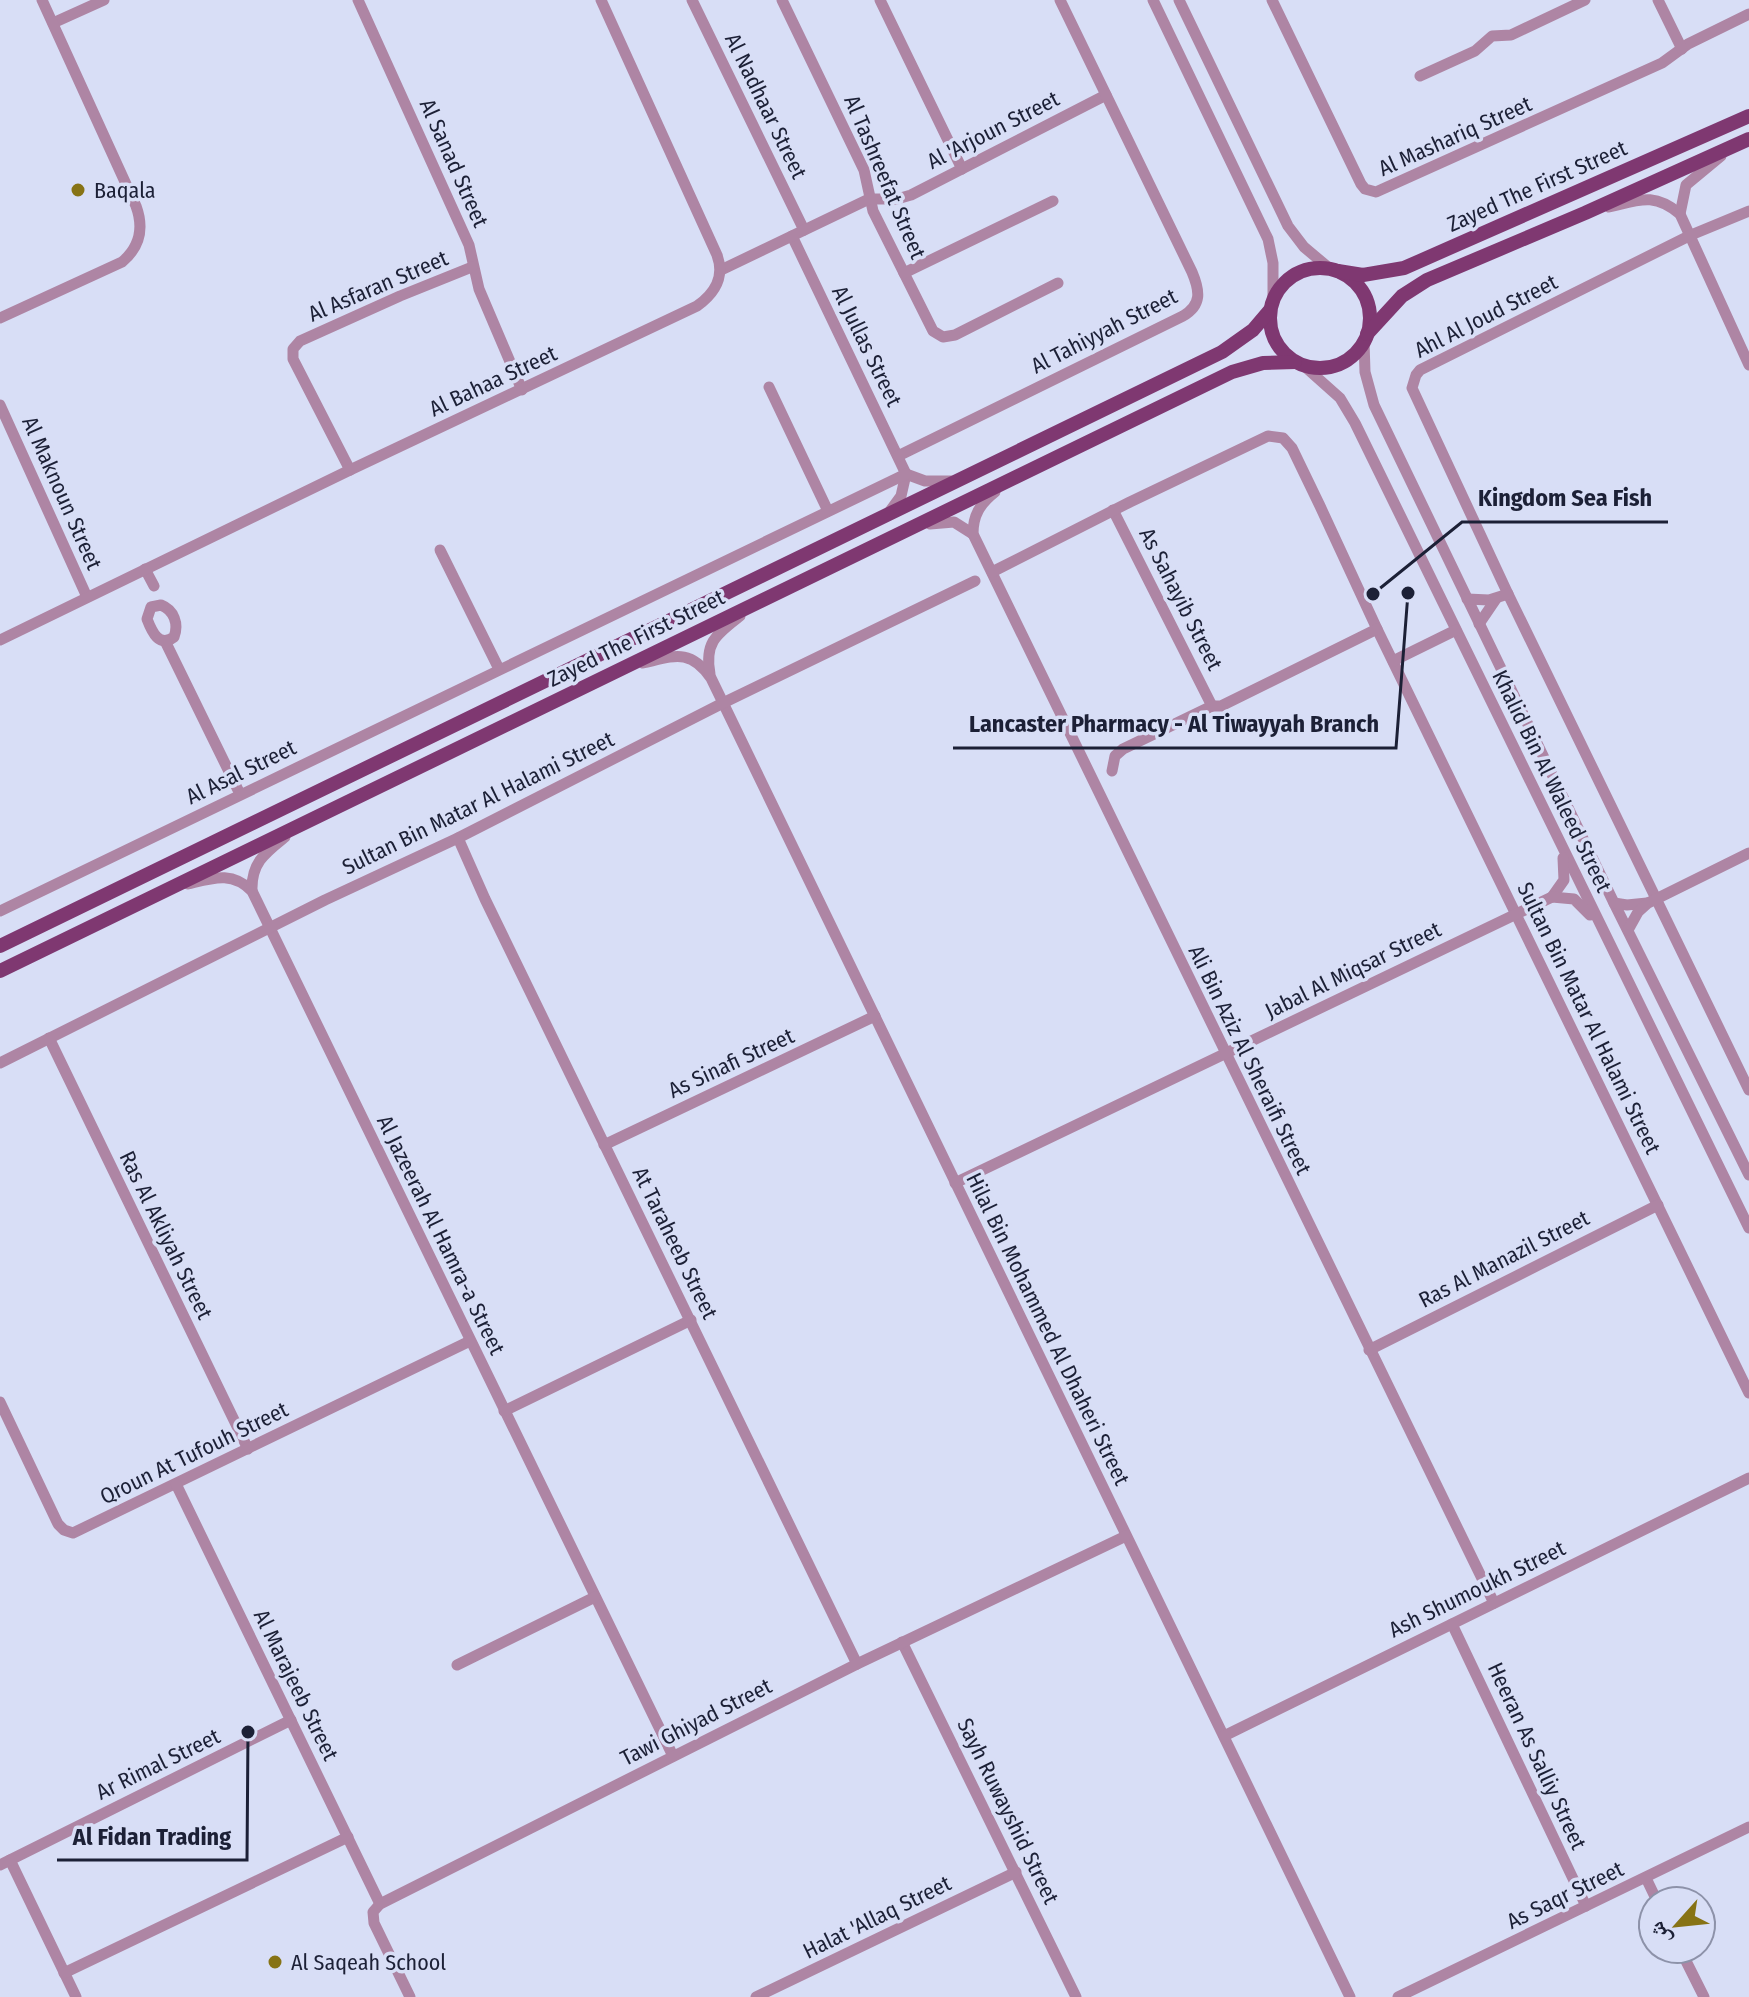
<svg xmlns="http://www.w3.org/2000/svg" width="1749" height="1997" font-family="'Fira Sans Condensed','Noto Naskh Arabic',sans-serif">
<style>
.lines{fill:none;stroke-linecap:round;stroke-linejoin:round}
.minor{stroke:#ae85a4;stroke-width:11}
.major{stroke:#7f3871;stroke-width:14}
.poi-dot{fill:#877315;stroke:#d8def6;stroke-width:3}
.labels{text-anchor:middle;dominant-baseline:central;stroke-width:7;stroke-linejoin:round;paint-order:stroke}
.street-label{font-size:22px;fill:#1c2036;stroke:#d8def6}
.poi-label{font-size:22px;fill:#1c2036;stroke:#d8def6;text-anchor:start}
.leader{fill:none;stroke:#1c2036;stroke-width:3}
.callout-dot{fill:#1c2036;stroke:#d8def6;stroke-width:3}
.callout-label{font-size:24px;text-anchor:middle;font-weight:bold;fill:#1c2036;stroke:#d8def6;stroke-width:7;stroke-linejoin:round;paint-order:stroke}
</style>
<rect width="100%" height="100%" fill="#d8def6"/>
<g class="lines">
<g class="minor">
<path d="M 358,0 L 469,245 L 479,289 L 522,390"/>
<path d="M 692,0 L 804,230"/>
<path d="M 782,0 L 864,170 L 873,211 L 933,331 L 943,337 L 955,335 L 1058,283"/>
<path d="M 880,0 L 962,169"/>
<path d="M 1153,0 L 1268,239 L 1273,263 L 1273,299"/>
<path d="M 1179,0 L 1288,226 L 1304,247 L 1329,268"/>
<path d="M 1272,0 L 1361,184 L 1365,189 L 1376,192 L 1662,63 L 1688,44 L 1749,14"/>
<path d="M 1658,0 L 1682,49"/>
<path d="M 53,23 L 104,0"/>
<path d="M 1420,76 L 1475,51 L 1492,36 L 1511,35 L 1585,0"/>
<path d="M 1609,207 C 1639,200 1654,192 1680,214 L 1749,365"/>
<path d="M 1749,211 L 1691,235 L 1420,370 L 1416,375 L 1412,388 L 1508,594 L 1749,1090"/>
<path d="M 1680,214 L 1686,185 L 1721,156"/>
<path d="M 792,236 L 906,474 L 901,496 L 890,511"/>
<path d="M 721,270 L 869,199 L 897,199 L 911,195 L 1106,95"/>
<path d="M 904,273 L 1053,201"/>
<path d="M 0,318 L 122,262 C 140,247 144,228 136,206 L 42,0"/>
<path d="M 1364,342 L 1365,372 L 1374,405 L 1614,903 L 1749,1175"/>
<path d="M 1303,365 L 1340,398 L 1355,423 L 1749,1228"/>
<path d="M 769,387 L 828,511"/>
<path d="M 0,405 L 87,597"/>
<path d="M 898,456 L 1183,316 C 1202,305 1200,291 1192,272 L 1060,0"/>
<path d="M 350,470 L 293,359 L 293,349 L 300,341 L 400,296 L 472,267"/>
<path d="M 906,474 L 925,481 L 951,481"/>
<path d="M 995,492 C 980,504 973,515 973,534 L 1494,1603"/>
<path d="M 1113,510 L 1212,706"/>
<path d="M 930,524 L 954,522 L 973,534"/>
<path d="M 440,550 L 499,669"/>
<path d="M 145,569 L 154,586"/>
<path d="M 992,572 L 1130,502 L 1268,436 L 1283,438 L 1292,448 L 1320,506 L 1377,629 L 1749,1393"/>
<path d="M 1467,599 L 1489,600 L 1508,594"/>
<path d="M 161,605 C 174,610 179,624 174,637 C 159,648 152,632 147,619 L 151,607 Z"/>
<path d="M 1479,624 L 1496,599"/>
<path d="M 0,640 L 350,470 L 697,306 C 715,293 725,277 717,255 L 601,0"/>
<path d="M 165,641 L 240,794"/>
<path d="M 1393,661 L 1456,630"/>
<path d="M 643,663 C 674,656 690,648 711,678 L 1350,1997"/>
<path d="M 710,674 C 704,642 717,634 740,616"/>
<path d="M 1112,771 L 1115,756 L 1123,749 L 1212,706 L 1221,706 L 1377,629"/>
<path d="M 458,838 L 485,899 L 857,1664"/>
<path d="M 188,884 C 213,878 232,871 252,891 L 673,1756"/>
<path d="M 252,891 C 251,863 265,853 285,837"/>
<path d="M 1552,897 L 1564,880 L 1563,858"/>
<path d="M 1614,903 L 1627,905 L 1647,903"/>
<path d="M 0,911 L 906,474"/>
<path d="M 1628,930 L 1638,912 L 1648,903 L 1749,853"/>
<path d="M 49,1038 L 248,1449"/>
<path d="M 0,1063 L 325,900 L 458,838 L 723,703 L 975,581"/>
<path d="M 604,1145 L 875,1016"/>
<path d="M 955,1183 L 1552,897 L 1574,899 L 1590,915"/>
<path d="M 1369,1350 L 1658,1205"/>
<path d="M 0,1402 L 58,1524 L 64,1530 L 73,1533 L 470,1341"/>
<path d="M 504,1411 L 691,1320"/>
<path d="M 176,1484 L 380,1904"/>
<path d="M 1452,1624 L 1586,1906"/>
<path d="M 902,1642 L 1076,1997"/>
<path d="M 457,1665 L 595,1597"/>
<path d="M 1224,1736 L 1749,1478"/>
<path d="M 10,1860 L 76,1997"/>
<path d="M 0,1865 L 291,1720"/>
<path d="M 1646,1878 L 1657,1901"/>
<path d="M 1680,1949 L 1704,1997"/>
<path d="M 64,1973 L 348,1837"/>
<path d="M 410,1997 L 374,1923 L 373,1912 L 380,1904 L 857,1664 L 1126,1536"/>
<path d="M 756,1997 L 1016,1872"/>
<path d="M 1398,1997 L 1749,1827"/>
</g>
<g class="major">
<circle cx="1320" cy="318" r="50"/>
<path d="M 1338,271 L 1363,275 L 1404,268 L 1749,116"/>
<path d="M 1367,334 L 1402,296 L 1427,280 L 1585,213 L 1749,139"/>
<path d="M 0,946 L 1222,352 L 1253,330 L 1270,310"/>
<path d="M 0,971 L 1232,372 L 1263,363 L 1295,362"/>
</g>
</g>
<g class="poi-dot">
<circle cx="78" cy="190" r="8"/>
<circle cx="275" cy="1962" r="8"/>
</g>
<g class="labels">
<g class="street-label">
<text transform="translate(766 106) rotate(64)">Al Nadhaar Street</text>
<text transform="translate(993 130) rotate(-27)">Al 'Arjoun Street</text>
<text transform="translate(1455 136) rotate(-24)">Al Mashariq Street</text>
<text transform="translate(454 163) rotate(66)">Al Sanad Street</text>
<text transform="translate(885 177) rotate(67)">Al Tashreefat Street</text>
<text transform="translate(1537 186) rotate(-24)">Zayed The First Street</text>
<text transform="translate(378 286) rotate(-23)">Al Asfaran Street</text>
<text transform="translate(1486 316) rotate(-27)">Ahl Al Joud Street</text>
<text transform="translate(1104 331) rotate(-27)">Al Tahiyyah Street</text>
<text transform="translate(867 346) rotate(64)">Al Jullas Street</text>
<text transform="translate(493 381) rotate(-25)">Al Bahaa Street</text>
<text transform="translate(62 493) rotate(66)">Al Maknoun Street</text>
<text transform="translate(1181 599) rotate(63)">As Sahayib Street</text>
<text transform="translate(636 638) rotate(-26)">Zayed The First Street</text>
<text transform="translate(241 772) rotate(-26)">Al Asal Street</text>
<text transform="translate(1552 781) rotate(64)">Khalid Bin Al Waleed Street</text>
<text transform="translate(478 803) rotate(-26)">Sultan Bin Matar Al Halami Street</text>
<text transform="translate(1353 970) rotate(-26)">Jabal Al Miqsar Street</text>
<text transform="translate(1589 1018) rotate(64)">Sultan Bin Matar Al Halami Street</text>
<text transform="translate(1250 1060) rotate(64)">Ali Bin Aziz Al Sheraifi Street</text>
<text transform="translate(731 1063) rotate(-25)">As Sinafi Street</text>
<text transform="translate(166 1235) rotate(64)">Ras Al Akliyah Street</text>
<text transform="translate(441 1235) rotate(64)">Al Jazeerah Al Hamra-a Street</text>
<text transform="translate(675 1243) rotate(64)">At Taraheeb Street</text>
<text transform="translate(1504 1259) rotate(-27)">Ras Al Manazil Street</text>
<text transform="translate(1048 1329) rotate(64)">Hilal Bin Mohammed Al Dhaheri Street</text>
<text transform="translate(194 1453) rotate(-26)">Qroun At Tufouh Street</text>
<text transform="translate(1477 1589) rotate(-26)">Ash Shumoukh Street</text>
<text transform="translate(296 1685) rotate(64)">Al Marajeeb Street</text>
<text transform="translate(696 1722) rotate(-27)">Tawi Ghiyad Street</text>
<text transform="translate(1537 1756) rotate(65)">Heeran As Salliy Street</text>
<text transform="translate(158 1764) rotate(-26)">Ar Rimal Street</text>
<text transform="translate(1008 1811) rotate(64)">Sayh Ruwayshid Street</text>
<text transform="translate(1565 1895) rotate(-26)">As Saqr Street</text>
<text transform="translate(877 1917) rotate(-26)">Halat 'Allaq Street</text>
</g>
<g class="poi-label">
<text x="94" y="190">Baqala</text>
<text x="291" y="1962">Al Saqeah School</text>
</g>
</g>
<path class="leader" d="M1373 594L1462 522H1668M1408 593L1396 748H953M248 1732L247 1860H57"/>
<g class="callout-dot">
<circle cx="1373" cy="594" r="8"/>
<circle cx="1408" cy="593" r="8"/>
<circle cx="248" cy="1732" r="8"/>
</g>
<g class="callout-label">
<text x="1565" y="506">Kingdom Sea Fish</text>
<text x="1174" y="732">Lancaster Pharmacy - Al Tiwayyah Branch</text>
<text x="152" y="1845">Al Fidan Trading</text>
</g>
<g transform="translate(1677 1925) rotate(243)"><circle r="38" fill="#d8def6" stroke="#8d92a9" stroke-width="2"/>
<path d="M0-6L14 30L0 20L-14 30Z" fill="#877315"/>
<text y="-12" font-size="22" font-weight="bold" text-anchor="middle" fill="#1c2036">ش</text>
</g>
</svg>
